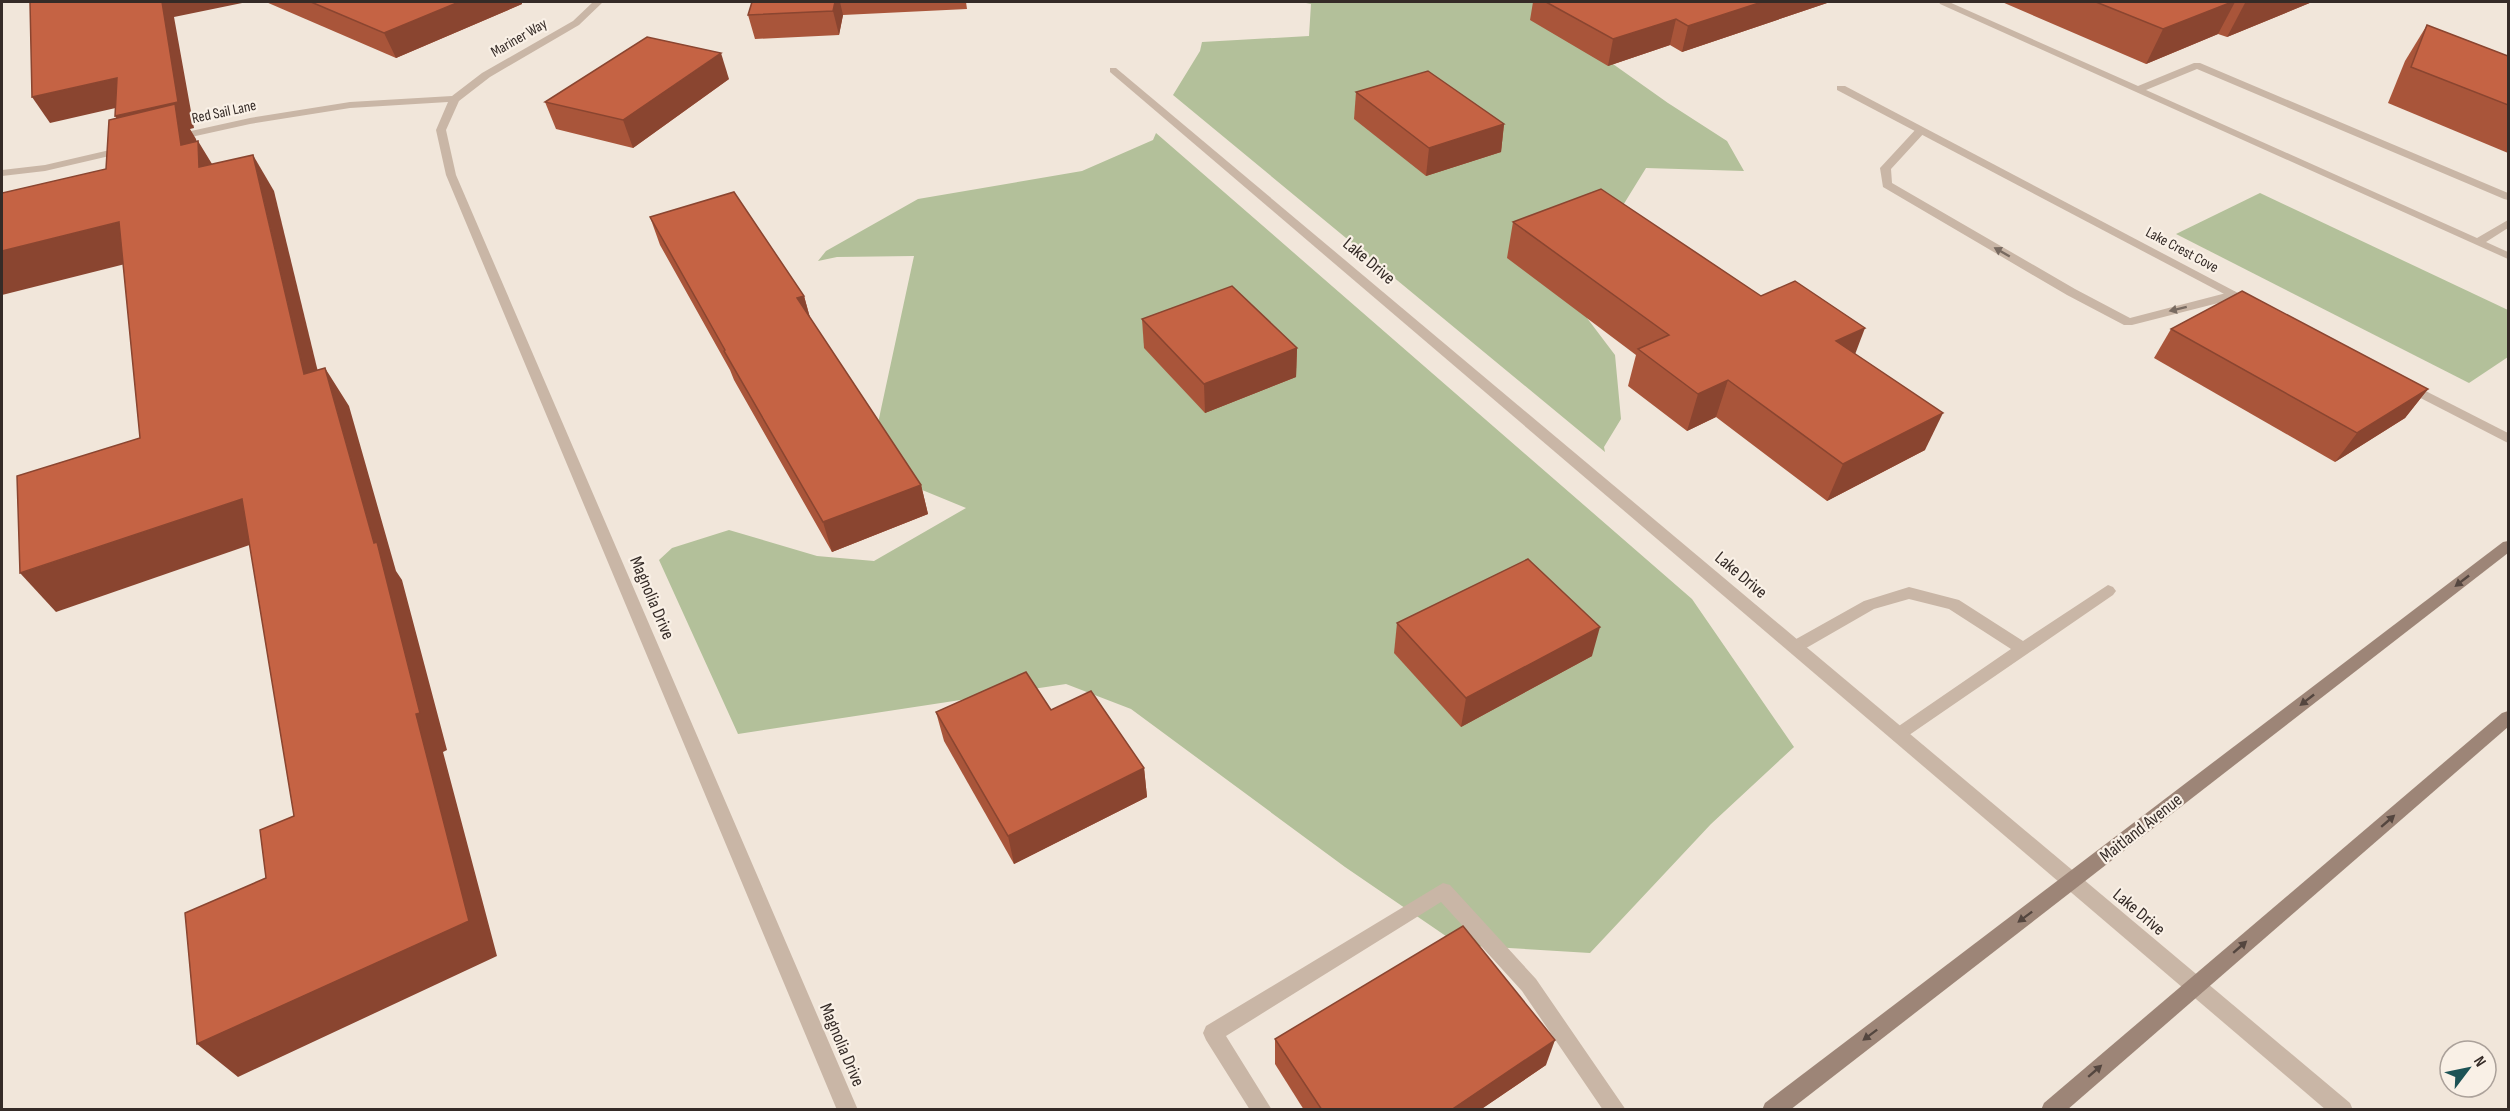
<svg xmlns="http://www.w3.org/2000/svg" width="2510" height="1111" font-family="'Sofia Sans Condensed',sans-serif">
<style>
.green{fill:#b3c09a}
.lines{fill:none;stroke-linecap:round;stroke-linejoin:round}
.lane{fill:#c9b6a6;fill-rule:evenodd}
.street{fill:#c9b6a6;fill-rule:evenodd}
.secondary{fill:#9d8577;fill-rule:evenodd}
.wall{fill:#a9553a}
.shaded-wall{fill:#8a4530}
.building{fill:#c56344;stroke:#8a4530;stroke-width:1.5}
.oneway{fill:#786a60}
.oneway2{fill:#54463f}
.labels{text-anchor:middle;dominant-baseline:central;stroke-width:4.5;stroke-linejoin:round;paint-order:stroke}
.far-street-label{font-size:15px;fill:#352b27;stroke:#f9f0e6}
.street-label{font-size:18px;fill:#352b27;stroke:#f9f0e6}
</style>
<rect width="100%" height="100%" fill="#f1e6da"/>
<g class="green">
<path d="M 1301,2 L 1533,2 L 1548,18 L 1668,103 L 1727,141 L 1744,171 L 1646,168 L 1617,215 L 1587,318 L 1615,355 L 1621,419 L 1604,447 L 1605,452 L 1173,95 L 1200,51 L 1202,42 L 1309,36 L 1311,4 Z"/>
<path d="M 1156,133 L 1692,599 L 1794,747 L 1711,824 L 1590,953 L 1459,945 L 1345,867 L 1131,709 L 1066,684 L 738,734 L 659,560 L 672,548 L 729,530 L 817,556 L 874,561 L 966,508 L 893,478 L 878,423 L 914,256 L 837,257 L 818,261 L 826,251 L 918,199 L 1082,171 L 1153,140 Z"/>
<path d="M 2260,193 L 2508,310 L 2508,357 L 2469,383 L 2176,234 Z"/>
</g>
<g class="lines">
<g class="lane">
<path d="M 1939,2 L 1949,2 L 2138,86 L 2194,63 L 2200,63 L 2508,193 L 2508,200 L 2504,199 L 2197,69 L 2146,90 L 2477,238 L 2508,220 L 2508,228 L 2486,242 L 2508,252 L 2508,259 L 1940,4 Z"/>
<path d="M 1921,127 L 1926,130 L 1925,132 L 1891,169 L 1892,183 L 2075,289 L 2130,318 L 2234,291 L 2240,295 L 2238,298 L 2132,325 L 2124,325 L 2067,295 L 1883,187 L 1880,168 L 1917,128 Z"/>
<path d="M 2108,585 L 2113,587 L 2116,591 L 2113,595 L 1899,742 L 1893,740 L 1891,735 L 1893,730 L 2011,649 L 1949,609 L 1909,599 L 1874,609 L 1801,651 L 1789,651 L 1787,647 L 1789,643 L 1864,601 L 1909,587 L 1959,600 L 2023,641 Z"/>
<path d="M 1443,883 L 1450,885 L 1536,979 L 1626,1110 L 1603,1110 L 1522,991 L 1441,902 L 1226,1036 L 1272,1110 L 1250,1110 L 1206,1040 L 1203,1033 L 1206,1026 Z"/>
</g>
<g class="street">
<path d="M 593,2 L 603,2 L 579,25 L 490,77 L 459,101 L 446,130 L 456,175 L 858,1110 L 837,1110 L 446,175 L 436,130 L 448,102 L 350,108 L 250,124 L 173,141 L 168,138 L 173,135 L 250,118 L 350,102 L 452,96 L 482,73 L 573,21 Z"/>
<path d="M 1110,68 L 1116,68 L 2350,1103 L 2353,1110 L 2326,1110 L 1110,72 Z"/>
<path d="M 1837,86 L 1845,86 L 2257,303 L 2255,306 L 2247,306 L 1837,90 Z"/>
<path d="M 127,146 L 131,147 L 131,151 L 45,171 L 2,176 L 2,170 L 45,165 Z"/>
<path d="M 2408,382 L 2508,433 L 2508,443 L 2403,389 L 2401,386 L 2403,383 Z"/>
</g>
<g class="secondary">
<path d="M 2508,541 L 2508,553 L 1790,1110 L 1762,1110 L 1765,1103 L 2503,542 Z"/>
<path d="M 2508,711 L 2508,727 L 2067,1110 L 2041,1110 L 2044,1103 L 2502,713 Z"/>
</g>
</g>
<g class="wall">
<path d="M 266,2 L 522,2 L 522,4 L 396,58 Z"/>
<path d="M 752,2 L 966,2 L 967,9 L 843,15 L 839,35 L 755,39 L 748,15 Z"/>
<path d="M 1533,2 L 1830,2 L 1682,52 L 1670,45 L 1608,66 L 1530,20 Z"/>
<path d="M 2002,2 L 2312,2 L 2227,37 L 2218,34 L 2146,64 Z"/>
<path d="M 2427,25 L 2508,56 L 2508,153 L 2388,103 L 2405,61 Z"/>
<path d="M 729,79 L 633,148 L 556,129 L 545,102 Z"/>
<path d="M 1356,92 L 1504,124 L 1501,152 L 1426,176 L 1354,119 Z"/>
<path d="M 650,217 L 804,296 L 810,318 L 921,485 L 928,514 L 832,552 L 734,380 L 730,370 L 660,245 Z"/>
<path d="M 1513,222 L 1761,296 L 1855,354 L 1925,450 L 1827,501 L 1716,417 L 1687,431 L 1628,386 L 1636,355 L 1507,258 Z"/>
<path d="M 1142,319 L 1297,348 L 1296,377 L 1205,413 L 1144,348 Z"/>
<path d="M 2171,329 L 2428,389 L 2405,418 L 2335,462 L 2154,358 Z"/>
<path d="M 1397,623 L 1592,656 L 1461,727 L 1394,653 Z"/>
<path d="M 1051,710 L 1144,768 L 1147,797 L 1014,864 L 944,741 L 936,712 Z"/>
<path d="M 1275,1039 L 1546,1065 L 1480,1110 L 1304,1110 L 1275,1064 Z"/>
</g>
<g class="shaded-wall">
<path d="M 162,2 L 247,2 L 174,17 L 194,128 L 190,129 L 196,139 L 198,150 L 198,141 L 220,177 L 132,143 L 115,116 Z"/>
<path d="M 459,2 L 522,2 L 522,4 L 396,58 L 384,33 Z"/>
<path d="M 835,2 L 840,2 L 843,15 L 839,35 L 833,11 Z"/>
<path d="M 1762,2 L 1830,2 L 1682,52 L 1688,26 Z"/>
<path d="M 2232,2 L 2235,2 L 2218,34 L 2146,64 L 2163,29 Z"/>
<path d="M 2250,2 L 2312,2 L 2227,37 L 2245,3 Z"/>
<path d="M 1676,19 L 1670,45 L 1608,66 L 1613,39 Z"/>
<path d="M 721,53 L 729,79 L 633,148 L 623,120 Z"/>
<path d="M 117,78 L 133,104 L 50,123 L 32,97 Z"/>
<path d="M 1504,124 L 1501,152 L 1426,176 L 1429,148 Z"/>
<path d="M 253,155 L 274,191 L 328,413 L 304,374 Z"/>
<path d="M 119,222 L 145,259 L 2,295 L 2,251 Z"/>
<path d="M 804,296 L 812,325 L 797,298 Z"/>
<path d="M 1865,328 L 1851,365 L 1836,341 Z"/>
<path d="M 1297,348 L 1296,377 L 1205,413 L 1204,384 Z"/>
<path d="M 325,368 L 349,406 L 396,571 L 402,580 L 447,750 L 443,752 L 497,956 L 238,1077 L 197,1044 L 416,714 L 374,543 Z"/>
<path d="M 1728,380 L 1716,417 L 1687,431 L 1698,394 Z"/>
<path d="M 2428,389 L 2405,418 L 2335,462 L 2357,433 Z"/>
<path d="M 1943,413 L 1925,450 L 1827,501 L 1843,464 Z"/>
<path d="M 921,485 L 928,514 L 832,552 L 823,522 Z"/>
<path d="M 242,499 L 270,538 L 56,612 L 20,573 Z"/>
<path d="M 1600,627 L 1592,656 L 1461,727 L 1466,698 Z"/>
<path d="M 1144,768 L 1147,797 L 1014,864 L 1008,836 Z"/>
<path d="M 1555,1040 L 1546,1065 L 1480,1110 L 1451,1110 Z"/>
</g>
<g class="building">
<path d="M 30,2 L 162,2 L 178,102 L 115,116 L 117,78 L 32,97 Z"/>
<path d="M 311,2 L 459,2 L 384,33 Z"/>
<path d="M 752,2 L 835,2 L 833,11 L 748,15 Z"/>
<path d="M 1546,2 L 1762,2 L 1688,26 L 1676,19 L 1613,39 Z"/>
<path d="M 2096,2 L 2232,2 L 2163,29 Z"/>
<path d="M 2427,25 L 2508,56 L 2508,105 L 2411,67 Z"/>
<path d="M 647,37 L 721,53 L 623,120 L 545,102 Z"/>
<path d="M 1428,71 L 1504,124 L 1429,148 L 1356,92 Z"/>
<path d="M 175,104 L 181,145 L 198,141 L 199,167 L 253,155 L 304,374 L 325,368 L 374,543 L 377,542 L 420,713 L 416,714 L 469,921 L 197,1044 L 185,913 L 266,878 L 260,830 L 294,816 L 242,499 L 20,573 L 17,476 L 140,438 L 119,222 L 2,251 L 2,193 L 106,169 L 109,120 Z"/>
<path d="M 1601,189 L 1761,296 L 1795,281 L 1865,328 L 1836,341 L 1943,413 L 1843,464 L 1728,380 L 1698,394 L 1638,349 L 1669,335 L 1513,222 Z"/>
<path d="M 734,192 L 804,296 L 797,298 L 921,485 L 823,522 L 724,351 L 725,350 L 650,217 Z"/>
<path d="M 1232,286 L 1297,348 L 1204,384 L 1142,319 Z"/>
<path d="M 2242,291 L 2428,389 L 2357,433 L 2171,329 Z"/>
<path d="M 1528,559 L 1600,627 L 1466,698 L 1397,623 Z"/>
<path d="M 1026,672 L 1051,710 L 1091,691 L 1144,768 L 1008,836 L 936,712 Z"/>
<path d="M 1463,926 L 1555,1040 L 1451,1110 L 1322,1110 L 1275,1039 Z"/>
</g>
<defs><path id="oneway-solid" d="M-6-.8H1V-3.2L6.5 0L1 3.2V.8H-6Z" transform="scale(1.5)"/></defs>
<g class="oneway">
<use href="#oneway-solid" transform="translate(2002 252) rotate(-150)"/>
<use href="#oneway-solid" transform="translate(2178 309) rotate(166)"/>
</g>
<g class="oneway2">
<use href="#oneway-solid" transform="translate(2462 581) rotate(142)"/>
<use href="#oneway-solid" transform="translate(2307 700) rotate(142)"/>
<use href="#oneway-solid" transform="translate(2388 821) rotate(-41)"/>
<use href="#oneway-solid" transform="translate(2025 917) rotate(143)"/>
<use href="#oneway-solid" transform="translate(2240 947) rotate(-41)"/>
<use href="#oneway-solid" transform="translate(1870 1035) rotate(143)"/>
<use href="#oneway-solid" transform="translate(2095 1071) rotate(-41)"/>
</g>
<g class="labels">
<g class="far-street-label">
<text transform="translate(519 38) rotate(-30)">Mariner Way</text>
<text transform="translate(224 112) rotate(-12)">Red Sail Lane</text>
<text transform="translate(2182 250) rotate(28)">Lake Crest Cove</text>
</g>
<g class="street-label">
<text transform="translate(1369 261) rotate(40)">Lake Drive</text>
<text transform="translate(1741 575) rotate(40)">Lake Drive</text>
<text transform="translate(652 598) rotate(67)">Magnolia Drive</text>
<text transform="translate(2141 828) rotate(-38)">Maitland Avenue</text>
<text transform="translate(2139 912) rotate(40)">Lake Drive</text>
<text transform="translate(842 1045) rotate(67)">Magnolia Drive</text>
</g>
</g>
<rect width="2510" height="1111" fill="none" stroke="#352b27" stroke-width="6"/>
<g transform="translate(2468 1069) rotate(58)"><circle r="28" fill="#f9f0e6" stroke="#aba19a" stroke-width="1.5"/>
<path d="M0-4.5L10 22L0 15L-10 22Z" fill="#1d5356"/>
<text y="-9" font-size="16" font-weight="bold" text-anchor="middle" fill="#352b27">N</text>
</g>
</svg>
